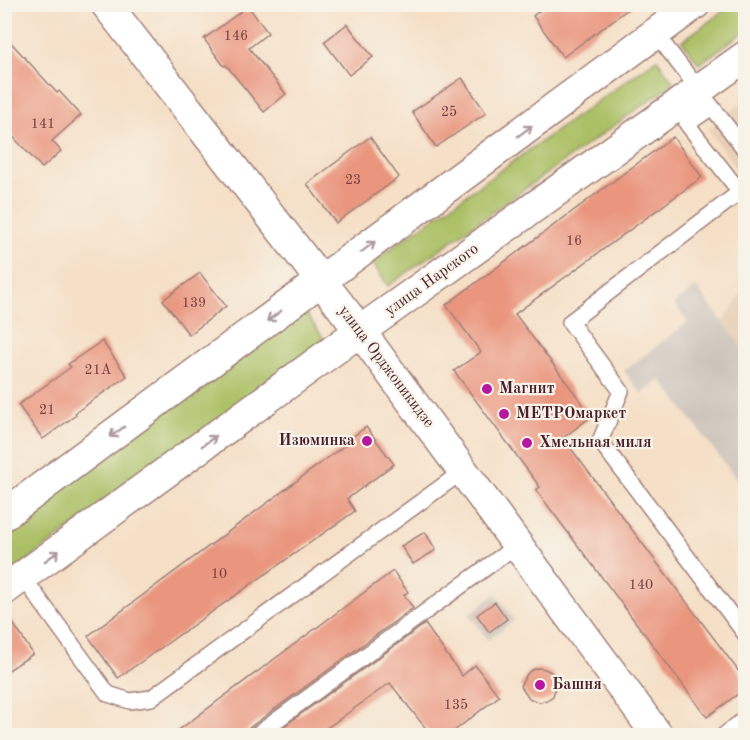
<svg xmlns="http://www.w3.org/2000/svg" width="750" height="740" font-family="'Old Standard TT',serif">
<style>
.built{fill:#e7cfb5}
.industrial{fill:#ccc2b9}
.green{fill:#abc065;stroke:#7a7048;stroke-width:1.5}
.building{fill:#ea967f}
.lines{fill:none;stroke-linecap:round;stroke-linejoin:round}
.lane-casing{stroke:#a07f78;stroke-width:18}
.street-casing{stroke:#a07f78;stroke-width:33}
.lane{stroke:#fff;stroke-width:15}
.street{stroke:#fff;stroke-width:30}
.oneway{stroke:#ae9aa0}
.poi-dot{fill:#b5179e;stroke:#f7f3e8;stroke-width:2}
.labels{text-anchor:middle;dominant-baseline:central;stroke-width:4.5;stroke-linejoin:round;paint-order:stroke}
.number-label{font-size:14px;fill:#723d40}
.street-label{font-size:16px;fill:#4a1f2b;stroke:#f7f3e8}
.poi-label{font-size:16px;font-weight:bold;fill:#4a1f2b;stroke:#f7f3e8;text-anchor:start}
</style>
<rect width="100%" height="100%" fill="#f7f3e8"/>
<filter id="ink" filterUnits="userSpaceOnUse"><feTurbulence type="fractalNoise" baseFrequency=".0167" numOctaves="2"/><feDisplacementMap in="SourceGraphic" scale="12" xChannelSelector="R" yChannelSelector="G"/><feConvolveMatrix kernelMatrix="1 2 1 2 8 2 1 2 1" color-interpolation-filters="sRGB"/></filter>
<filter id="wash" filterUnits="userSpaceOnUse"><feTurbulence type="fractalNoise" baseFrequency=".008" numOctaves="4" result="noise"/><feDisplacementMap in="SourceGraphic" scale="24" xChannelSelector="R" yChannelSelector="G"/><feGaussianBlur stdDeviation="1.35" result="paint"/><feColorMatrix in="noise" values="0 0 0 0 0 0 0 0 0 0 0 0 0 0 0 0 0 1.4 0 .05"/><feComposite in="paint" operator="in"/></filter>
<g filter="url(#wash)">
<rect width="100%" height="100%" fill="#f5dfc6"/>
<g class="built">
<path d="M 745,101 L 745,181 L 708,129 Z"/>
<path d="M 745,288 L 745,351 L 723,322 Z"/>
</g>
<g class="industrial">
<path d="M 696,287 L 745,351 L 745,490 L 661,380 L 642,394 L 624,371 L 688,322 L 674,304 Z"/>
<path d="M 496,594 L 514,620 L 488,640 L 469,614 Z"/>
</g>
<g class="green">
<path d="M 732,5 L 745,5 L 745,31 L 699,64 L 682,41 Z"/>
<path d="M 657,59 L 674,83 L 388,286 L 372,262 Z"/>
<path d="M 301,307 L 325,340 L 5,577 L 4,526 Z"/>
</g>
<g id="blocks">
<g class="building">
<path d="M 548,4 L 635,4 L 563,57 L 533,16 Z"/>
<path d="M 248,6 L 268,33 L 249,48 L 286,94 L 264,112 L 226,65 L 224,66 L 204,39 Z"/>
<path d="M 347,24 L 373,57 L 349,75 L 324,42 Z"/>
<path d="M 4,35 L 57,93 L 59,91 L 81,115 L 52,141 L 61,151 L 42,168 L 4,127 Z"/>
<path d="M 462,78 L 486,113 L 436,147 L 412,112 Z"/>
<path d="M 370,137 L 399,177 L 336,223 L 307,184 Z"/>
<path d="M 673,137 L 702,177 L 515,314 L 592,416 L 563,438 L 746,681 L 746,688 L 707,717 L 536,490 L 540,487 L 454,371 L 481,352 L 446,305 Z"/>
<path d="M 200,273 L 226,306 L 189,335 L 163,300 Z"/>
<path d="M 102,341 L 127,376 L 75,413 L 76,415 L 43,439 L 18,405 L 71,367 L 68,364 Z"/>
<path d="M 366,427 L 394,464 L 347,499 L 355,511 L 118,678 L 88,636 L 345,445 L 344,443 Z"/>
<path d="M 425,532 L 436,550 L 413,564 L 401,546 Z"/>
<path d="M 393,571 L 408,592 L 404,595 L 413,608 L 249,728 L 245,735 L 172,735 Z"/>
<path d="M 495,602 L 507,619 L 489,632 L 477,615 Z"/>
<path d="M 4,609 L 33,654 L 4,673 Z"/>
<path d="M 425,624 L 462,676 L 475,665 L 499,696 L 449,735 L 431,735 L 390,683 L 317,735 L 272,735 Z"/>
<path d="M 538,668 L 545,669 L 551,672 L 555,677 L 557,683 L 553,696 L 547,700 L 541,702 L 535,701 L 529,698 L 520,686 L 527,674 L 532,670 Z"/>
</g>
</g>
</g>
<g filter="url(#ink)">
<use href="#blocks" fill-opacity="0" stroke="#a07f78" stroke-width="1.5"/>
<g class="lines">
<g class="lane-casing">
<g id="lane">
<path d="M 656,34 L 712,107 L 687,124 L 740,192 L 570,322 L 621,391 L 600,441 L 746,635"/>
<path d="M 712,107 L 746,151"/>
<path d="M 23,577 L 108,694 L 130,701 L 151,698 L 463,471"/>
<path d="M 255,736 L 517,545"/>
<path d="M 723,736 L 746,718"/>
</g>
</g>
<g class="street-casing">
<g id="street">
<path d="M 106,4 L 360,331 L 658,736"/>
<path d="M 4,515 L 695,4"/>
<path d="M 4,590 L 360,331 L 746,56"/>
</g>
</g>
<use href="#lane" class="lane"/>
<use href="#street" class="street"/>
</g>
<defs><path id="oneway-shaft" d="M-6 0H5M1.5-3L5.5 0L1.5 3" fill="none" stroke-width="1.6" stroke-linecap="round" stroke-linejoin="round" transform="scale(1.5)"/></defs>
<g class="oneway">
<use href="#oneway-shaft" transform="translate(525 131) rotate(-37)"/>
<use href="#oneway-shaft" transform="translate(368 247) rotate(-37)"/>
<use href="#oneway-shaft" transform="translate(274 316) rotate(144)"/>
<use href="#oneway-shaft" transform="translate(117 432) rotate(144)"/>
<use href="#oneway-shaft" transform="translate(209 441) rotate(-36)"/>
<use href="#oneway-shaft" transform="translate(52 556) rotate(-36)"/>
</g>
</g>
<g class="poi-dot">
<circle cx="487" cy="389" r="6"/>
<circle cx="504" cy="414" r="6"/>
<circle cx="367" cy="441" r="6"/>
<circle cx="527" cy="443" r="6"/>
<circle cx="540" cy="685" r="6"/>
</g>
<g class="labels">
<g class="number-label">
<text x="236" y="36">146</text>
<text x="449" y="112">25</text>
<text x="43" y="124">141</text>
<text x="353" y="180">23</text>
<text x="574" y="241">16</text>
<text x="194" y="303">139</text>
<text x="98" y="370">21А</text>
<text x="47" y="410">21</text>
<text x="219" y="574">10</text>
<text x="641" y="585">140</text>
<text x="456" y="705">135</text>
</g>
<g class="street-label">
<text transform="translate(432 280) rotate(-36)">улица Нарского</text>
<text transform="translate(386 367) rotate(53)">улица Орджоникидзе</text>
</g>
<g class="poi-label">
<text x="499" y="389">Магнит</text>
<text x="516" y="414">МЕТРОмаркет</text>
<text x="355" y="441" text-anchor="end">Изюминка</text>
<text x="539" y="443">Хмельная миля</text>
<text x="552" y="685">Башня</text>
</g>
</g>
<rect width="750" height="740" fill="none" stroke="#f7f3e8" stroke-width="24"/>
</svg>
